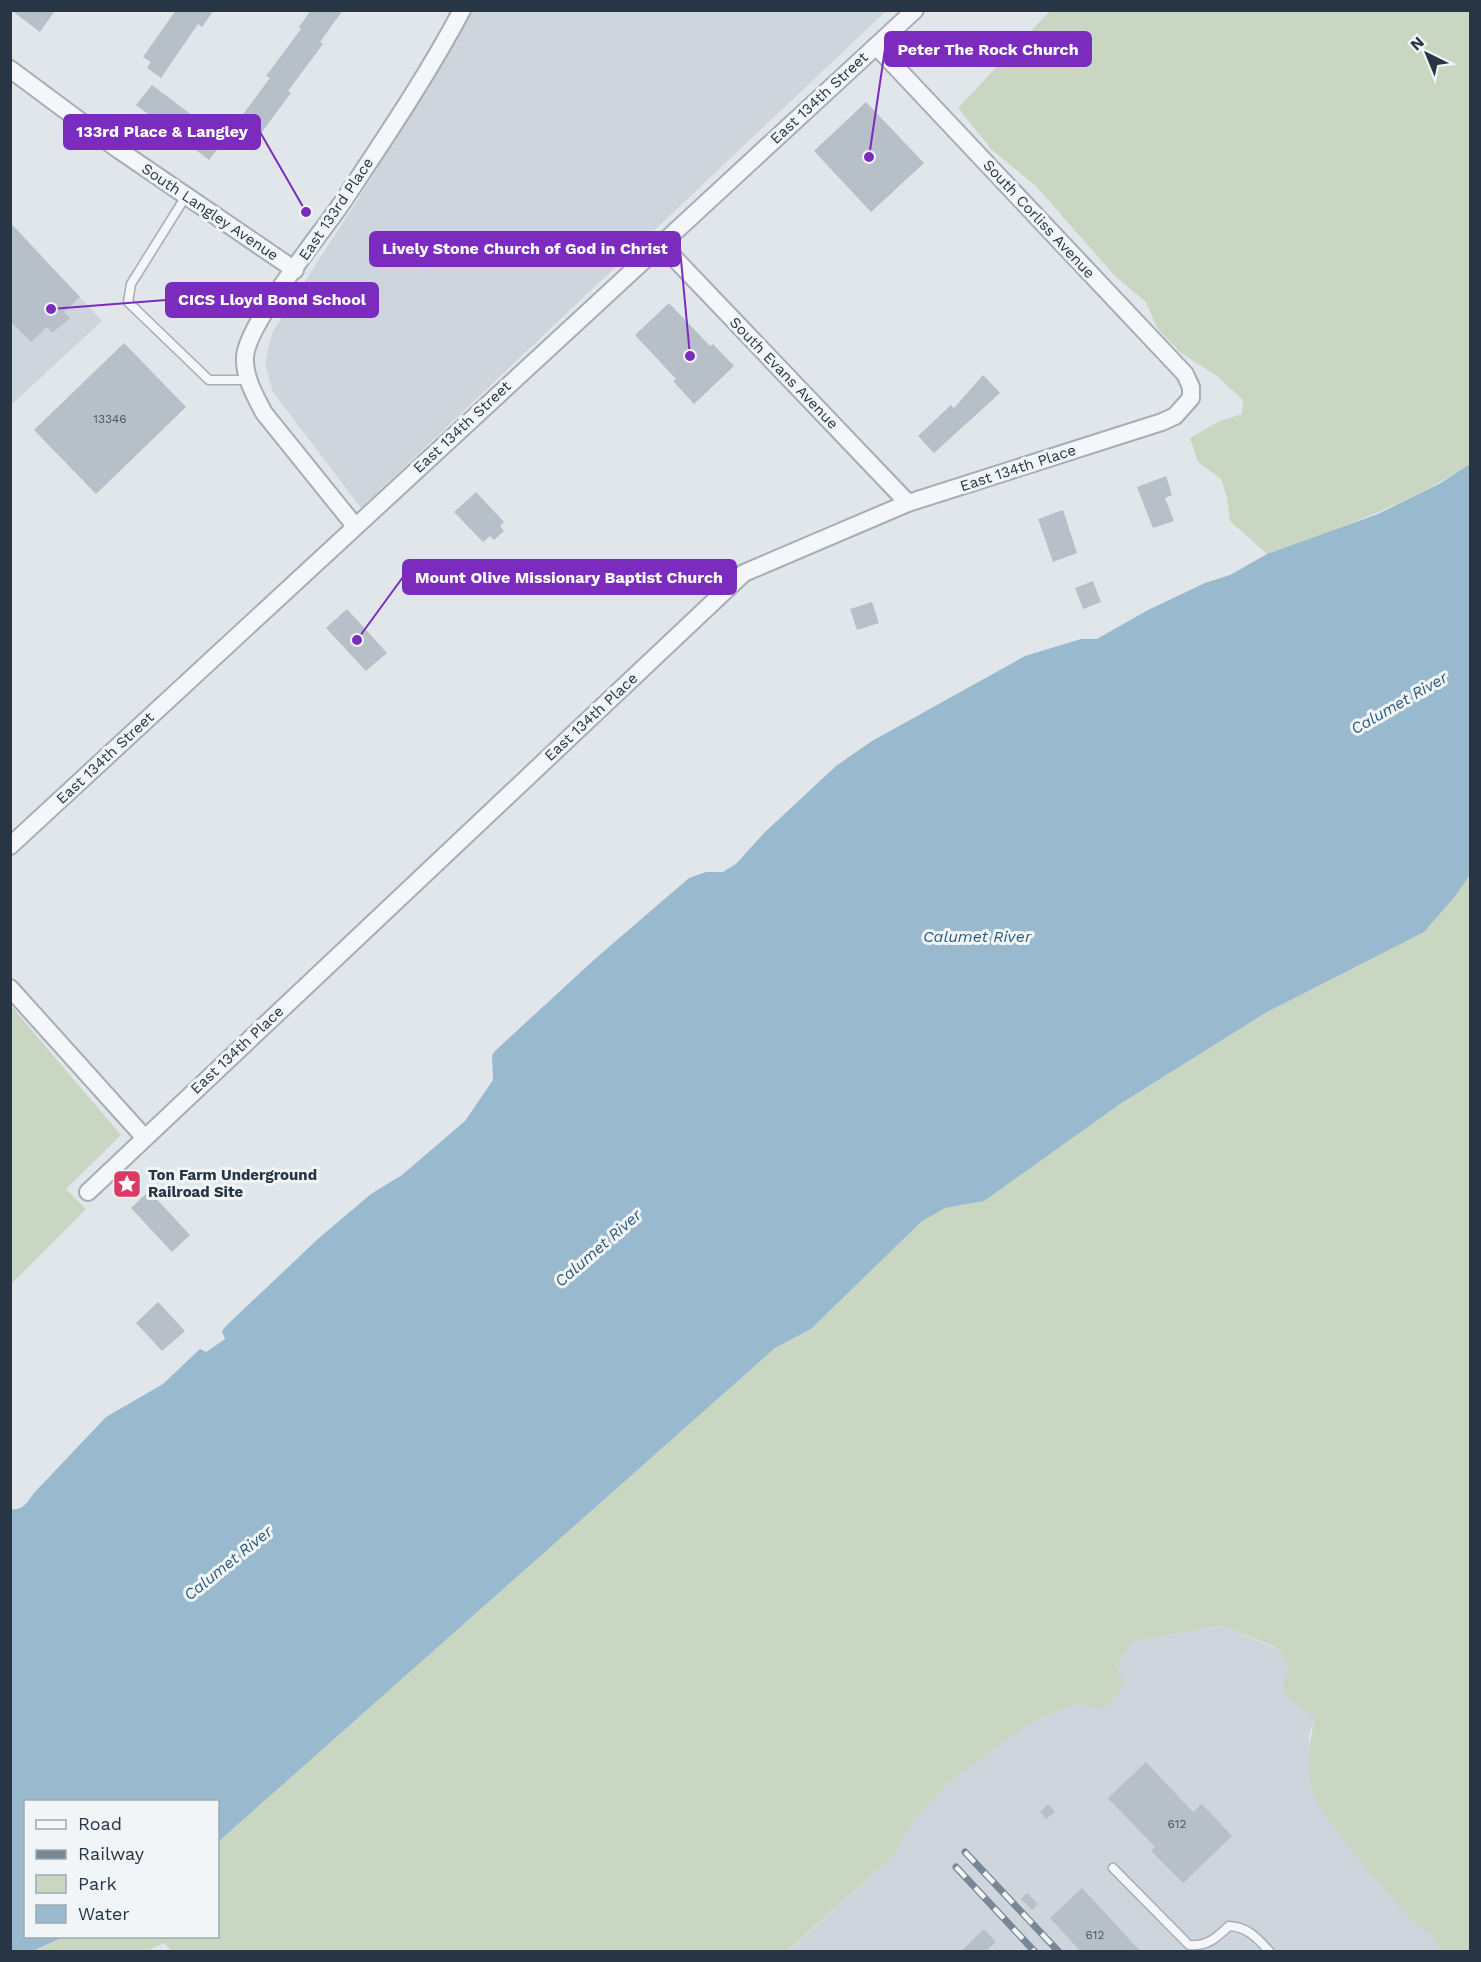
<svg xmlns="http://www.w3.org/2000/svg" width="1481" height="1962" font-family="'Work Sans',sans-serif">
<style>
.built{fill:#ced5dd}
.green{fill:#c9d6c1}
.water{fill:#98b9ce}
.building{fill:#b7c0c9}
.lines{fill:none;stroke-linecap:round;stroke-linejoin:round}
.lane-casing{stroke:#a5adb6;stroke-width:11}
.street-casing{stroke:#a5adb6;stroke-width:20}
.lane{stroke:#f4f6f9;stroke-width:8}
.street{stroke:#f4f6f9;stroke-width:16}
.rail-casing{stroke:#788796;stroke-width:7}
.rail{stroke:#f1f5f8;stroke-width:4.5;stroke-dasharray:14;stroke-linecap:butt}
.labels{text-anchor:middle;dominant-baseline:central;stroke-width:6;stroke-linejoin:round;paint-order:stroke}
.number-label{font-size:12px;fill:#4b5865}
.street-label{font-size:15px;fill:#273544;stroke:#f1f5f8}
.poi-label{font-size:15px;font-weight:bold;fill:#273544;stroke:#f1f5f8;text-anchor:start}
.water-label{font-size:16px;font-style:italic;fill:#2d5a7c;stroke:#f1f5f8}
.leader{fill:none;stroke:#7b2cbf;stroke-width:2}
.callout-dot{fill:#7b2cbf;stroke:#f1f5f8;stroke-width:2}
.callout{fill:#7b2cbf;stroke:#7b2cbf;stroke-width:2}
.callout-label{font-size:16px;text-anchor:middle;font-weight:bold;fill:#fff}
</style>
<rect width="100%" height="100%" fill="#e1e6eb"/>
<g class="built">
<path d="M 473,10 L 886,11 L 361,508 L 273,392 L 265,364 L 268,349 L 273,331 L 371,179 Z"/>
<path d="M 11,223 L 102,321 L 11,405 Z"/>
<path d="M 1221,1625 L 1275,1648 L 1290,1665 L 1315,1719 L 1309,1735 L 1312,1792 L 1332,1823 L 1415,1923 L 1436,1938 L 1440,1951 L 787,1952 L 893,1856 L 914,1820 L 948,1783 L 1012,1734 L 1041,1718 L 1078,1704 L 1103,1708 L 1116,1696 L 1116,1668 L 1133,1642 Z"/>
</g>
<g class="green">
<path d="M 1050,11 L 1470,11 L 1470,464 C 1407,505 1337,529 1267,554 L 1230,521 L 1227,497 L 1221,479 L 1198,462 L 1190,438 L 1220,421 L 1242,414 L 1243,400 L 1217,376 L 1181,353 L 1157,328 L 1146,302 L 1114,275 L 1036,186 L 992,150 L 958,108 Z"/>
<path d="M 1470,874 L 1470,1951 L 1440,1951 C 1434,1932 1426,1935 1414,1922 C 1394,1901 1319,1815 1312,1792 C 1307,1773 1309,1737 1315,1719 L 1288,1697 L 1282,1688 L 1289,1665 L 1275,1647 L 1221,1625 L 1133,1642 L 1116,1667 L 1125,1681 L 1116,1696 L 1103,1709 L 1078,1704 L 1041,1718 L 1012,1735 L 948,1783 L 914,1820 L 893,1856 L 787,1951 L 172,1952 L 164,1943 L 147,1951 L 33,1952 L 64,1937 L 218,1936 L 218,1842 L 775,1348 L 811,1329 L 921,1222 L 945,1208 L 984,1201 L 1120,1104 L 1267,1012 L 1424,932 Z"/>
<path d="M 11,1006 L 121,1135 L 66,1189 L 86,1209 L 11,1284 Z"/>
</g>
<path class="water" d="M 1470,464 L 1470,874 L 1456,895 L 1424,932 L 1267,1012 L 1120,1104 L 984,1201 L 945,1208 L 921,1222 L 811,1329 L 775,1348 L 218,1842 L 218,1802 L 26,1802 L 26,1936 L 64,1937 L 33,1951 L 11,1951 L 11,1509 C 22,1511 28,1502 34,1493 L 106,1417 L 163,1384 L 200,1349 L 206,1352 L 225,1339 L 222,1331 L 227,1325 L 319,1238 L 371,1194 L 402,1175 L 465,1121 L 493,1080 L 492,1055 L 496,1050 L 596,958 L 689,878 L 706,872 L 723,872 L 736,864 L 764,833 L 836,766 L 872,741 L 1025,656 L 1081,639 L 1097,639 L 1148,610 L 1205,583 L 1230,575 L 1267,554 L 1378,514 L 1439,484 Z"/>
<g class="building">
<path d="M 11,10 L 52,10 L 54,12 L 40,32 Z"/>
<path d="M 176,10 L 214,10 L 202,27 L 198,24 L 161,78 L 147,68 L 151,62 L 143,57 Z"/>
<path d="M 311,10 L 343,10 L 320,42 L 323,44 L 288,91 L 291,93 L 256,140 L 246,132 L 243,136 L 232,129 L 270,78 L 266,76 L 301,29 L 299,27 Z"/>
<path d="M 152,85 L 225,140 L 209,160 L 136,105 Z"/>
<path d="M 866,102 L 924,163 L 871,212 L 814,151 Z"/>
<path d="M 10,223 L 80,297 L 64,312 L 70,318 L 52,333 L 47,327 L 31,342 L 10,321 Z"/>
<path d="M 669,303 L 710,346 L 713,344 L 734,366 L 694,404 L 673,381 L 676,379 L 635,335 Z"/>
<path d="M 124,343 L 186,407 L 96,494 L 34,430 Z"/>
<path d="M 983,375 L 1000,393 L 934,453 L 918,436 L 951,405 L 954,408 Z"/>
<path d="M 1166,476 L 1172,495 L 1165,498 L 1174,521 L 1153,528 L 1137,487 Z"/>
<path d="M 476,492 L 504,522 L 500,526 L 504,531 L 494,540 L 490,536 L 483,542 L 454,512 Z"/>
<path d="M 1063,510 L 1077,553 L 1053,562 L 1038,519 Z"/>
<path d="M 1093,581 L 1101,602 L 1083,609 L 1075,588 Z"/>
<path d="M 872,602 L 879,623 L 857,630 L 850,609 Z"/>
<path d="M 347,609 L 387,653 L 366,671 L 326,628 Z"/>
<path d="M 149,1191 L 190,1235 L 172,1252 L 131,1208 Z"/>
<path d="M 158,1302 L 185,1331 L 162,1351 L 136,1323 Z"/>
<path d="M 1146,1762 L 1193,1812 L 1202,1804 L 1232,1836 L 1183,1883 L 1151,1851 L 1155,1847 L 1108,1798 Z"/>
<path d="M 1048,1804 L 1055,1812 L 1046,1819 L 1040,1812 Z"/>
<path d="M 1082,1888 L 1141,1952 L 1081,1952 L 1050,1918 Z"/>
<path d="M 1027,1893 L 1038,1904 L 1032,1910 L 1021,1899 Z"/>
<path d="M 984,1929 L 996,1942 L 986,1951 L 960,1952 Z"/>
</g>
<g class="lines">
<g class="lane-casing">
<g id="lane">
<path d="M 186,196 L 131,284 L 128,302 L 209,380 L 249,380"/>
<path d="M 1113,1868 L 1189,1945 C 1207,1947 1216,1938 1229,1926 C 1248,1927 1257,1938 1270,1952"/>
</g>
</g>
<g class="street-casing">
<g id="street">
<path d="M 10,69 L 119,150 L 295,270"/>
<path d="M 660,243 L 908,503"/>
<path d="M 355,526 L 264,413 C 255,396 244,377 245,357 C 247,323 322,233 344,200 C 385,138 427,76 462,10"/>
<path d="M 10,846 L 915,10"/>
<path d="M 10,988 L 144,1137"/>
<path d="M 88,1192 L 744,573 L 908,503 L 1162,422 L 1175,416 L 1191,398 L 1191,387 L 1185,374 L 876,46"/>
</g>
</g>
<use href="#lane" class="lane"/>
<use href="#street" class="street"/>
<g class="rail-casing">
<g id="rail">
<path d="M 965,1852 L 1059,1952"/>
<path d="M 956,1867 L 1035,1952"/>
</g>
</g>
<use href="#rail" class="rail"/>
</g>
<defs>
<g id="sight-square" transform="scale(1.5)"><rect x="-9" y="-9" width="18" height="18" rx="4" fill="#db3a66" stroke="#f1f5f8"/><path d="M0-6L1.8-2.2L6-1.7L2.9 1.2L3.7 5.4L0 3.3L-3.7 5.4L-2.9 1.2L-6-1.7L-1.8-2.2Z" fill="#fff"/></g>
</defs>
<g fill-rule="evenodd">
<use href="#sight-square" x="127" y="1184"/>
</g>
<g class="labels">
<g class="number-label">
<text x="110" y="419">13346</text>
<text x="1177" y="1824">612</text>
<text x="1095" y="1935">612</text>
</g>
<g class="street-label">
<text transform="translate(819 98) rotate(-43)">East 134th Street</text>
<text transform="translate(336 209) rotate(-56)">East 133rd Place</text>
<text transform="translate(210 212) rotate(34)">South Langley Avenue</text>
<text transform="translate(1039 219) rotate(47)">South Corliss Avenue</text>
<text transform="translate(784 373) rotate(46)">South Evans Avenue</text>
<text transform="translate(462 427) rotate(-43)">East 134th Street</text>
<text transform="translate(1018 468) rotate(-18)">East 134th Place</text>
<text transform="translate(591 717) rotate(-43)">East 134th Place</text>
<text transform="translate(105 758) rotate(-43)">East 134th Street</text>
<text transform="translate(237 1050) rotate(-43)">East 134th Place</text>
</g>
<g class="poi-label">
<text x="148" y="1175">Ton Farm Underground<tspan x="148" dy="17">Railroad Site</tspan></text>
</g>
<g class="water-label">
<text transform="translate(1399 703) rotate(-30)">Calumet River</text>
<text x="977" y="936">Calumet River</text>
<text transform="translate(598 1248) rotate(-41)">Calumet River</text>
<text transform="translate(228 1563) rotate(-39)">Calumet River</text>
</g>
</g>
<path class="leader" d="M869 157L885 49M306 212L260 132M690 356L680 249M51 309L166 300M357 640L403 577"/>
<g class="callout-dot">
<circle cx="869" cy="157" r="6"/>
<circle cx="306" cy="212" r="6"/>
<circle cx="690" cy="356" r="6"/>
<circle cx="51" cy="309" r="6"/>
<circle cx="357" cy="640" r="6"/>
</g>
<g class="callout">
<rect x="885" y="32" width="206" height="34" rx="6"/>
<rect x="64" y="115" width="196" height="34" rx="6"/>
<rect x="370" y="232" width="310" height="34" rx="6"/>
<rect x="166" y="283" width="212" height="34" rx="6"/>
<rect x="403" y="560" width="333" height="34" rx="6"/>
</g>
<g class="callout-label">
<text x="988" y="55">Peter The Rock Church</text>
<text x="162" y="137">133rd Place &amp; Langley</text>
<text x="525" y="254">Lively Stone Church of God in Christ</text>
<text x="272" y="305">CICS Lloyd Bond School</text>
<text x="569" y="583">Mount Olive Missionary Baptist Church</text>
</g>
<rect width="1481" height="1962" fill="none" stroke="#273544" stroke-width="24"/>
<rect x="24" y="1800" width="195" height="138" fill="#f1f5f8" stroke="#a0a8b0" stroke-width="1.5"/>
<rect x="36" y="1820" width="30" height="9" fill="#f4f6f9" stroke="#a0a8b0" stroke-width="1.5"/>
<text x="78" y="1830" font-size="18" fill="#273544">Road</text>
<rect x="36" y="1850" width="30" height="9" fill="#788796" stroke="#a0a8b0" stroke-width="1.5"/>
<text x="78" y="1860" font-size="18" fill="#273544">Railway</text>
<rect x="36" y="1875" width="30" height="18" fill="#c9d6c1" stroke="#a0a8b0" stroke-width="1.5"/>
<text x="78" y="1890" font-size="18" fill="#273544">Park</text>
<rect x="36" y="1905" width="30" height="18" fill="#98b9ce" stroke="#a0a8b0" stroke-width="1.5"/>
<text x="78" y="1920" font-size="18" fill="#273544">Water</text>
<g transform="translate(1427 54) rotate(317)" stroke="#f1f5f8" stroke-width="4.5" paint-order="stroke">
<path d="M0-4.5L10 22L0 15L-10 22Z" fill="#273544"/>
<text y="-9" font-size="16" font-weight="bold" text-anchor="middle" fill="#273544">N</text>
</g>
</svg>
